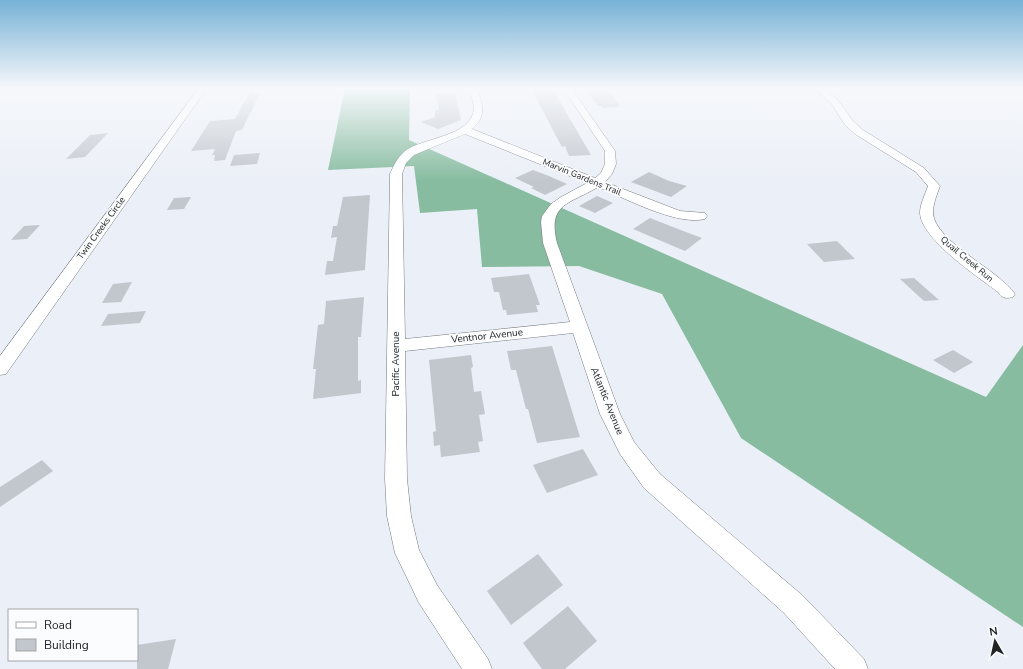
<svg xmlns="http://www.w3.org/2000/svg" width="1023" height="669" font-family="'Nunito Sans',sans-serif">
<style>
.forest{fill:#87bca0}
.building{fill:#c2c6cd}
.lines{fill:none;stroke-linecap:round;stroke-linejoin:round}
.minor-casing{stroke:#767980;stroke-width:1}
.minor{fill:#fff;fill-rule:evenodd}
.labels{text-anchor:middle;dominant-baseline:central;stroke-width:3.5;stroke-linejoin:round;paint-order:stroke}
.far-street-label{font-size:9px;fill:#212325;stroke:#fbfcfe}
.street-label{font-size:10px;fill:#212325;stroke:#fbfcfe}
</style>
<rect width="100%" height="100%" fill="#ebeff7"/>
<path class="forest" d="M 345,88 L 410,88 L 409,140 L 986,397 L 1023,345 L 1023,627 L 741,438 L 662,294 L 579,266 L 482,267 L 477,209 L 420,213 L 414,166 L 328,170 Z"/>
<g class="building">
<path d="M 531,88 L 552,88 L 591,155 L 569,156 L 565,146 L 562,147 L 556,136 Z"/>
<path d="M 606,88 L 620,105 L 618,105 L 620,107 L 603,108 L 601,106 L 598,106 L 585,89 Z"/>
<path d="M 251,90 L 259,95 L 242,130 L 236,131 L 225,160 L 214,161 L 215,155 L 212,155 L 215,149 L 191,151 L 210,121 L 235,119 Z"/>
<path d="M 455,93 L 461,120 L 438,129 L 421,122 L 435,117 L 435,110 L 439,110 L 436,95 L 437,95 L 437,94 Z"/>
<path d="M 108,133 L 85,157 L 66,159 L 90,135 Z"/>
<path d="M 260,153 L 257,164 L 230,166 L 234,155 Z"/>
<path d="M 533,170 L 549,176 L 567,184 L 545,195 L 531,188 L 534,187 L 515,178 Z"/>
<path d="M 649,172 L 669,181 L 687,186 L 671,197 L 631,182 Z"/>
<path d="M 370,195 L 365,270 L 325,275 L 327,261 L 333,261 L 337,237 L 331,238 L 333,226 L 337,226 L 343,197 Z"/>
<path d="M 597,196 L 613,203 L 595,213 L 579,206 Z"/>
<path d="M 191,197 L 184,209 L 167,210 L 174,198 Z"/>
<path d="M 650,218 L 678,229 L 702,238 L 685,251 L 633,229 Z"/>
<path d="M 40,225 L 27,239 L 11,240 L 24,226 Z"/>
<path d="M 837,241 L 855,259 L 824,262 L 807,244 Z"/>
<path d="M 529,274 L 540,305 L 536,305 L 538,312 L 507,315 L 506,310 L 503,310 L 499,292 L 494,292 L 491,278 Z"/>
<path d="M 914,278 L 939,300 L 924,301 L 900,279 Z"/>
<path d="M 132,282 L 121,302 L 102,303 L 113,284 Z"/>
<path d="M 364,297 L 361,337 L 358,337 L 358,381 L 361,380 L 361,393 L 313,399 L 316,369 L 313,369 L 318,325 L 324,324 L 326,301 Z"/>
<path d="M 146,311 L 140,323 L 101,326 L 108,314 Z"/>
<path d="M 552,346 L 580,437 L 537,443 L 528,409 L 526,409 L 516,370 L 511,370 L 507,351 Z"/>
<path d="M 953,350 L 973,362 L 954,373 L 933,360 Z"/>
<path d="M 471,355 L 473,367 L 471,368 L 474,392 L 481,391 L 485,414 L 479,415 L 483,441 L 478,442 L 480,452 L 441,457 L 440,445 L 434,446 L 433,432 L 436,431 L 429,360 Z"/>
<path d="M 583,449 L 598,475 L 547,493 L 533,465 Z"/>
<path d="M 42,460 L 53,471 L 0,507 L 0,487 Z"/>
<path d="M 538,554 L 563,585 L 511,625 L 487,591 Z"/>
<path d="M 568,606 L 597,641 L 565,669 L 542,669 L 523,643 Z"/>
<path d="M 176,639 L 168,669 L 137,669 L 137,645 Z"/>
</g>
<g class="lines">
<g class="minor-casing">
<g id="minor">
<path d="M 199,88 L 207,88 L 6,374 L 0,375 L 0,356 Z"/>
<path d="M 468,88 L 476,88 C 483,104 487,116 472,129 L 595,178 L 601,173 L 605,164 L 605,151 L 563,88 L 571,88 L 615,151 L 616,164 L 612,174 L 605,182 L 680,211 L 705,213 L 707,216 L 705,219 C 676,226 625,198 598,187 C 570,204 547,203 557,243 L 620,414 L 634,442 L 660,474 L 802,595 L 864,659 L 868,669 L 835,669 L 784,613 L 644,488 L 620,454 L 600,414 L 573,333 L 405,351 L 407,479 L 411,516 L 419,550 L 437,585 L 488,659 L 492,669 L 462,669 L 419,603 L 395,553 L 387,516 L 385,479 L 390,174 C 394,165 397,158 405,151 C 424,137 471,137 474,109 C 474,102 470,94 468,88 ZM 465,134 L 587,183 L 561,197 L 551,204 L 542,216 L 541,222 L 543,243 L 570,322 L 405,339 L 402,174 L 406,163 L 414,155 Z"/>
<path d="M 814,88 L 823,88 L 837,99 L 853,121 L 863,130 L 924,168 L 940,186 C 937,194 933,204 933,213 C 935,242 999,270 1015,294 L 1013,297 C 1005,299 1002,298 998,292 C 978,277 921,239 920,213 C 920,204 925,195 928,186 L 916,172 L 855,134 L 845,125 L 831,103 Z"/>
</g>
</g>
<use href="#minor" class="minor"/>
</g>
<linearGradient id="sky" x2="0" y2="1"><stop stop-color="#77b2d6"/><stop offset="0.49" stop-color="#f6f8fb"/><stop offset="1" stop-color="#f6f8fb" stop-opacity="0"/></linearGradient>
<rect width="1023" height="181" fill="url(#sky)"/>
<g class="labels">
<g class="far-street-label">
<text transform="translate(582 177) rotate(22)">Marvin Gardens Trail</text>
<text transform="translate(101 228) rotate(-54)">Twin Creeks Circle</text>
<text transform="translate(967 259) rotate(40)">Quail Creek Run</text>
</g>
<g class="street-label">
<text transform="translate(487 336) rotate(-6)">Ventnor Avenue</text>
<text transform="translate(396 364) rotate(-90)">Pacific Avenue</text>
<text transform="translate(607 401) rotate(68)">Atlantic Avenue</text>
</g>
</g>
<rect x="8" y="609" width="130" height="52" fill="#fbfcfe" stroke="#a4a5a7"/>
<rect x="16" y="622" width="20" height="6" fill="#ffffff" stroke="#a4a5a7"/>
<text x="44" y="629" font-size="12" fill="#212325">Road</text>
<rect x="16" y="639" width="20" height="12" fill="#c2c6cd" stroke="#a4a5a7"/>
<text x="44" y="649" font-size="12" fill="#212325">Building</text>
<g transform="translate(995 641) rotate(351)" stroke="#fbfcfe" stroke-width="3" paint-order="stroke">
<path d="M0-3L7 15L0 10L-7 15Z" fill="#212325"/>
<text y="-6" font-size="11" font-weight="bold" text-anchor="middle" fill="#212325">N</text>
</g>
</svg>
